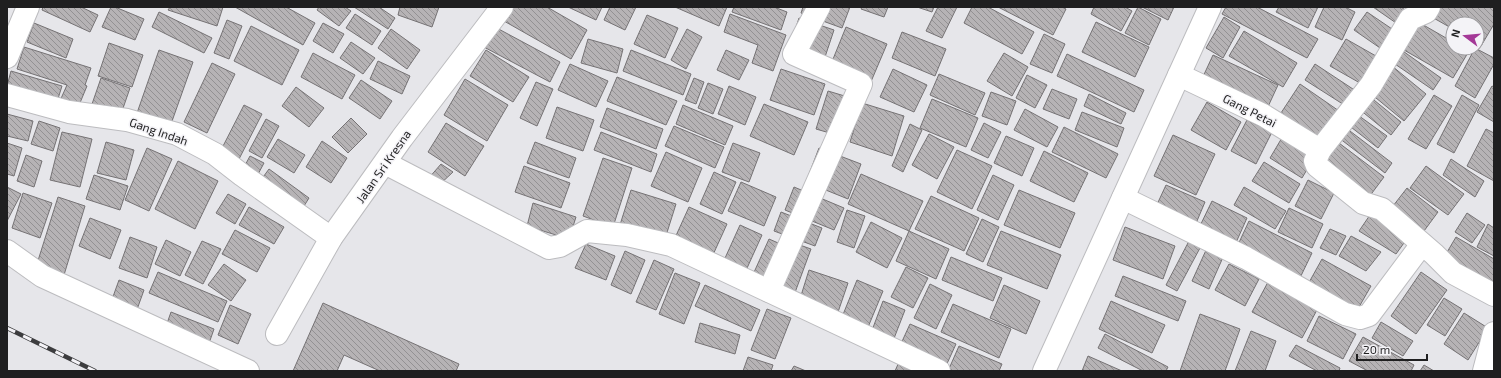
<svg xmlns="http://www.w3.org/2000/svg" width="1501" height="378" font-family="'Exo 2',sans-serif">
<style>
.building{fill:url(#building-back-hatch);stroke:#757274}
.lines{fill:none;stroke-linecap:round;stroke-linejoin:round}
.minor-casing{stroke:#bcbcbf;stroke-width:24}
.major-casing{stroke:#bcbcbf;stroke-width:24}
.minor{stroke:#fff;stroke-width:22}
.major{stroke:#fff;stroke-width:22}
.rail-casing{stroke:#3c3c3e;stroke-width:4.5}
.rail{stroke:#f4f3f7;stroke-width:3;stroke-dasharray:9;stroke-linecap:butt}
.labels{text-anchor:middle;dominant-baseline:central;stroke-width:3;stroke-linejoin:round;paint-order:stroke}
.street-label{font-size:12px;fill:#1f1f20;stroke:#f4f3f7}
</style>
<defs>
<pattern id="building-back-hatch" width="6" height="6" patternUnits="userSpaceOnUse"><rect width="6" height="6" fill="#b6b3b5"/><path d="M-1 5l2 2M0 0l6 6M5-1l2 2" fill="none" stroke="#939193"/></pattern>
</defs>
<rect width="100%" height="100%" fill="#e6e6ea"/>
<g class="building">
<path d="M 43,7 L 81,7 L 98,15 L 90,32 L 42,10 Z"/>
<path d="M 111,7 L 115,7 L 144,19 L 135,40 L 102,27 Z"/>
<path d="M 170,7 L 223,7 L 217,26 L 168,10 Z"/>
<path d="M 235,7 L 286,7 L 315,23 L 303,45 Z"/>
<path d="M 319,7 L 345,7 L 351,11 L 339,26 L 317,10 Z"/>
<path d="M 354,7 L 379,7 L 395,18 L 388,29 Z"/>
<path d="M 400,7 L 439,7 L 432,27 L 398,15 Z"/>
<path d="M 512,7 L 547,7 L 587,30 L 571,59 L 504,21 Z"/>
<path d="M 568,7 L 602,7 L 596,20 Z"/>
<path d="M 610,7 L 636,7 L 625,30 L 604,20 Z"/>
<path d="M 675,7 L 727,7 L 719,26 Z"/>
<path d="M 734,7 L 774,7 L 787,12 L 781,30 L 732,12 Z"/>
<path d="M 803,7 L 850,7 L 842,28 L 801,13 Z"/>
<path d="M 862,7 L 888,7 L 884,17 L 861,9 Z"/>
<path d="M 917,7 L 934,7 L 932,12 Z"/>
<path d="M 938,7 L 957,7 L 942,38 L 926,31 Z"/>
<path d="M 972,7 L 988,7 L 1034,32 L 1022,54 L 964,23 Z"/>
<path d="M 998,7 L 1062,7 L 1066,9 L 1053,35 Z"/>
<path d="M 1094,7 L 1125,7 L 1132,11 L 1121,31 L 1091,14 Z"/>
<path d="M 1138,7 L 1161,19 L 1149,45 L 1125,33 Z"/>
<path d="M 1142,7 L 1174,7 L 1168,20 Z"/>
<path d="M 1226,7 L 1257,7 L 1318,39 L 1307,58 L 1222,14 Z"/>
<path d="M 1279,7 L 1318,7 L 1308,28 L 1276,12 Z"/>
<path d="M 1324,7 L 1345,7 L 1355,12 L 1342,40 L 1315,27 Z"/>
<path d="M 1373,7 L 1401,7 L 1408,12 L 1399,25 Z"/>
<path d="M 1435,7 L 1494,7 L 1494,24 L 1481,46 L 1477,43 L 1477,24 L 1453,24 L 1453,29 L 1430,16 Z"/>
<path d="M 159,12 L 212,38 L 204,53 L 152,27 Z"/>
<path d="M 1367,12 L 1395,31 L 1383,50 L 1354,30 Z"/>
<path d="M 355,14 L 381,31 L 372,45 L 346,28 Z"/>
<path d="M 730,14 L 786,35 L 773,71 L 752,63 L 758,45 L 724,32 Z"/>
<path d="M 647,15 L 678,28 L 665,58 L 634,44 Z"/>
<path d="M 1224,17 L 1240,27 L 1223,58 L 1206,48 Z"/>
<path d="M 799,18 L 834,30 L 821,69 L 786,58 Z"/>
<path d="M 1413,19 L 1453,42 L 1453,48 L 1464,48 L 1469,51 L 1453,78 L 1397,46 Z"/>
<path d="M 227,20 L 242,26 L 229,59 L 214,53 Z"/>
<path d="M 1096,22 L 1149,47 L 1135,77 L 1082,52 Z"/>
<path d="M 34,23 L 73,39 L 66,58 L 27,42 Z"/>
<path d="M 323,23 L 344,34 L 333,53 L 313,41 Z"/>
<path d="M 251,26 L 299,50 L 282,85 L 234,61 Z"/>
<path d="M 493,26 L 560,62 L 550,82 L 482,46 Z"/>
<path d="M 846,27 L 887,44 L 867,91 L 827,74 Z"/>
<path d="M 391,29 L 420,50 L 407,69 L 378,48 Z"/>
<path d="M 687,29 L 702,37 L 686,69 L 671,60 Z"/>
<path d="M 1244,31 L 1297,63 L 1283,87 L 1229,56 Z"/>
<path d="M 902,32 L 946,49 L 935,76 L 892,58 Z"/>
<path d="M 1044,34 L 1065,44 L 1052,73 L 1030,64 Z"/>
<path d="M 588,39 L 623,49 L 617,73 L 581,63 Z"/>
<path d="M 1346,39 L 1383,60 L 1367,87 L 1330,66 Z"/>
<path d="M 351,42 L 375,58 L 363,74 L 340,58 Z"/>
<path d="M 109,43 L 143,55 L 132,87 L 98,76 Z"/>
<path d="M 24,47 L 91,68 L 85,85 L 87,86 L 77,110 L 59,103 L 67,85 L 17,69 Z"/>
<path d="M 1475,48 L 1494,58 L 1494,64 L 1475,98 L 1455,86 Z"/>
<path d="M 1400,49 L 1441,78 L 1433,90 L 1392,62 Z"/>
<path d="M 159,50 L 193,62 L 171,124 L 137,113 Z"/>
<path d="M 486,50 L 529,77 L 513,102 L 470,76 Z"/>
<path d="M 631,50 L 691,74 L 683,95 L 623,71 Z"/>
<path d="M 726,50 L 749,60 L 739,80 L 717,70 Z"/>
<path d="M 313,53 L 355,75 L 342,99 L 301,77 Z"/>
<path d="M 1004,53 L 1028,67 L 1012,96 L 987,81 Z"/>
<path d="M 1067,54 L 1144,90 L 1134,112 L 1057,76 Z"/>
<path d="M 1213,55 L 1278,85 L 1266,111 L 1201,81 Z"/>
<path d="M 378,61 L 410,76 L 402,94 L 370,79 Z"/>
<path d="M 212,63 L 235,74 L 207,133 L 184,122 Z"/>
<path d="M 570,64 L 608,81 L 596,107 L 558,90 Z"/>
<path d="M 1315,64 L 1359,93 L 1349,108 L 1305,80 Z"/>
<path d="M 1392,66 L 1426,94 L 1404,121 L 1370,93 Z"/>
<path d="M 781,69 L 825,84 L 814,115 L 770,100 Z"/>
<path d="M 893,69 L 927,85 L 914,112 L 880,97 Z"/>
<path d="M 11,71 L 62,86 L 56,105 L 7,86 Z"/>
<path d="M 939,74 L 985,93 L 975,115 L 930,95 Z"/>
<path d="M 1027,75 L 1047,85 L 1035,108 L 1016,98 Z"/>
<path d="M 617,77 L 677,101 L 666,125 L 607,101 Z"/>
<path d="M 101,78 L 130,88 L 120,117 L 91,107 Z"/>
<path d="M 694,78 L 704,82 L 696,104 L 685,100 Z"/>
<path d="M 465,79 L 508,105 L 487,141 L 444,115 Z"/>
<path d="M 361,80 L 392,101 L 380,119 L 349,98 Z"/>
<path d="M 536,82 L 553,89 L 537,126 L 520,118 Z"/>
<path d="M 708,83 L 723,89 L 713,114 L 698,108 Z"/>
<path d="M 1300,84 L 1342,113 L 1318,147 L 1277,119 Z"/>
<path d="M 729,86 L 756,97 L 745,125 L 718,114 Z"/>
<path d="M 1492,86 L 1494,87 L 1494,122 L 1477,112 Z"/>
<path d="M 296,87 L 324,108 L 309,127 L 282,106 Z"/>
<path d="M 1052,89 L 1077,99 L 1069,119 L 1043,109 Z"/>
<path d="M 828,91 L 858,100 L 847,138 L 816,129 Z"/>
<path d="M 991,92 L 1016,101 L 1007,125 L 982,116 Z"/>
<path d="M 1089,94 L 1126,113 L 1121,124 L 1084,106 Z"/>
<path d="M 1434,95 L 1452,106 L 1426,149 L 1408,139 Z"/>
<path d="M 1462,95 L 1479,105 L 1454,153 L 1437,144 Z"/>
<path d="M 1369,96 L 1401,122 L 1391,135 L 1359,109 Z"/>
<path d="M 932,99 L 978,118 L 966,147 L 920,128 Z"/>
<path d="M 1207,102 L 1241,122 L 1226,150 L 1191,130 Z"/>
<path d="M 862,103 L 904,116 L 892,156 L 850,142 Z"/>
<path d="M 764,104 L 808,122 L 794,155 L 750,136 Z"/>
<path d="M 244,105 L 262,114 L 237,163 L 219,154 Z"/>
<path d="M 683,105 L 733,126 L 725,145 L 676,124 Z"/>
<path d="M 557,107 L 594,120 L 583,151 L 546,138 Z"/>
<path d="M 607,108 L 663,129 L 656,149 L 600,127 Z"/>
<path d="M 1025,109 L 1058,127 L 1047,147 L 1014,130 Z"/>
<path d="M 1082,112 L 1124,128 L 1117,147 L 1075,130 Z"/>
<path d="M 1355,113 L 1387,136 L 1378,148 L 1347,124 Z"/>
<path d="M 7,114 L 33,121 L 28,141 L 7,136 Z"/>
<path d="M 351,118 L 367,134 L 348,153 L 332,137 Z"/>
<path d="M 266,119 L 279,126 L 262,158 L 249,151 Z"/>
<path d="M 1247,120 L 1272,132 L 1256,164 L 1231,151 Z"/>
<path d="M 39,121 L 60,128 L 53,151 L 31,144 Z"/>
<path d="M 446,123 L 484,146 L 465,176 L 428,152 Z"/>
<path d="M 984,123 L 1001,132 L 988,158 L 971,150 Z"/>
<path d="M 910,124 L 922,130 L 903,172 L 892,166 Z"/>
<path d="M 674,126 L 724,147 L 715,168 L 665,146 Z"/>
<path d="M 1064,127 L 1118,154 L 1106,178 L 1052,152 Z"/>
<path d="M 1346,128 L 1392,163 L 1385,173 L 1339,138 Z"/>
<path d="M 1486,129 L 1494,133 L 1494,181 L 1467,166 Z"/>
<path d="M 62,132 L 92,139 L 80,187 L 50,180 Z"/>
<path d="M 601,132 L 657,154 L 651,172 L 594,150 Z"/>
<path d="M 929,134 L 954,147 L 937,179 L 912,165 Z"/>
<path d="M 1173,135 L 1215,154 L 1196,195 L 1154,176 Z"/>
<path d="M 1006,136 L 1034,148 L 1022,176 L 994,163 Z"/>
<path d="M 1283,136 L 1315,156 L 1302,178 L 1270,158 Z"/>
<path d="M 278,139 L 305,155 L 294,173 L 267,157 Z"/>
<path d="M 1335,140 L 1384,177 L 1366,201 L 1317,164 Z"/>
<path d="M 322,141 L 347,158 L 331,183 L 306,167 Z"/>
<path d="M 106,142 L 134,150 L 126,180 L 97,173 Z"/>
<path d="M 535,142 L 576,158 L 569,178 L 527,163 Z"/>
<path d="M 7,143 L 22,148 L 14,176 L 7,174 Z"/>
<path d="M 733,143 L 760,153 L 749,182 L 722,172 Z"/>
<path d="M 147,148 L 172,159 L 149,211 L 125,200 Z"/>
<path d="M 819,148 L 861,164 L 848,199 L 806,182 Z"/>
<path d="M 957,150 L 992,166 L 972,209 L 937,192 Z"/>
<path d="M 1044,151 L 1088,173 L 1074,202 L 1030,181 Z"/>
<path d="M 666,152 L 702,168 L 688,202 L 651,186 Z"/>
<path d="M 26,155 L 42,161 L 34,187 L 17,181 Z"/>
<path d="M 250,156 L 264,163 L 256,178 L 242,171 Z"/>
<path d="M 603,158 L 632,168 L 613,227 L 583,216 Z"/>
<path d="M 1451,159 L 1484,181 L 1475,197 L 1443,175 Z"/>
<path d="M 178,161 L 218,181 L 195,229 L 155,209 Z"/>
<path d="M 1264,162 L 1300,184 L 1289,203 L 1252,181 Z"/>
<path d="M 441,164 L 453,172 L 438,186 L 428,179 Z"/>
<path d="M 524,166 L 570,183 L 561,208 L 515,192 Z"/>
<path d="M 1426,166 L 1464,194 L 1448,215 L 1410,188 Z"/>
<path d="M 269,169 L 309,198 L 299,214 L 258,184 Z"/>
<path d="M 714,172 L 736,182 L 722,214 L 700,204 Z"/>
<path d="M 861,174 L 923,201 L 909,231 L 848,204 Z"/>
<path d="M 94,175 L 128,186 L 120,210 L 86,199 Z"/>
<path d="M 993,175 L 1014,185 L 998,220 L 977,210 Z"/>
<path d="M 1308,180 L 1334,193 L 1321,219 L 1295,206 Z"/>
<path d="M 741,182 L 776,197 L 764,226 L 728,211 Z"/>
<path d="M 1166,185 L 1205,202 L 1194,228 L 1154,211 Z"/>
<path d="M 7,187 L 21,194 L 7,221 Z"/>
<path d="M 794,187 L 844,208 L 834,230 L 785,210 Z"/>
<path d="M 1244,187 L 1286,211 L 1275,229 L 1234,205 Z"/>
<path d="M 1407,188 L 1438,212 L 1424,231 L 1393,206 Z"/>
<path d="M 631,190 L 676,204 L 664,242 L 619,228 Z"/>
<path d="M 1019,190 L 1075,213 L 1060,248 L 1004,225 Z"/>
<path d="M 23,193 L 52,203 L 40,238 L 12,228 Z"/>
<path d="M 228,194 L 246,204 L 235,224 L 216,213 Z"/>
<path d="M 931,196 L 979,218 L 964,251 L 915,229 Z"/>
<path d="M 58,197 L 85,206 L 64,275 L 36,267 Z"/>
<path d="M 1212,201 L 1247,218 L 1234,247 L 1198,230 Z"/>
<path d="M 533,203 L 576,217 L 569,239 L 527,226 Z"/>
<path d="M 249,207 L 284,227 L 274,244 L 239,225 Z"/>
<path d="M 689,207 L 727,224 L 712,257 L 674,240 Z"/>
<path d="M 1289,208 L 1323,224 L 1312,248 L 1278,232 Z"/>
<path d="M 847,210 L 865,216 L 854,248 L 837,242 Z"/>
<path d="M 781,212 L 822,228 L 815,246 L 774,231 Z"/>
<path d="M 1372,212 L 1409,236 L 1396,254 L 1359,231 Z"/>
<path d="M 1467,213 L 1485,225 L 1472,243 L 1455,232 Z"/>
<path d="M 90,218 L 121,230 L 110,259 L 79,246 Z"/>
<path d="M 982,219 L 999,227 L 983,262 L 966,254 Z"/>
<path d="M 1249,221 L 1312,253 L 1298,282 L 1236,249 Z"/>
<path d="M 871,222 L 902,238 L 887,268 L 856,252 Z"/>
<path d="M 1488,224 L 1494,228 L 1494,256 L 1477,247 Z"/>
<path d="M 740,225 L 762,235 L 743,277 L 721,267 Z"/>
<path d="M 1125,227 L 1175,246 L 1163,279 L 1113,260 Z"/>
<path d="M 1330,229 L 1346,236 L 1336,255 L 1320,248 Z"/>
<path d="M 235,230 L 270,248 L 257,272 L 222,254 Z"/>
<path d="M 909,231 L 949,249 L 936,279 L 896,261 Z"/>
<path d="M 1001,231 L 1061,255 L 1047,289 L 987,265 Z"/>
<path d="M 1351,236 L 1381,252 L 1366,271 L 1339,256 Z"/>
<path d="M 130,237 L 157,247 L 147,278 L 119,268 Z"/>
<path d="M 1456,237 L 1494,259 L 1494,290 L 1443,259 Z"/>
<path d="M 769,239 L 792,249 L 775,289 L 751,279 Z"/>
<path d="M 166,240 L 191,252 L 180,276 L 155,264 Z"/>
<path d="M 202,241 L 221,249 L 203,284 L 185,275 Z"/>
<path d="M 1189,241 L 1200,248 L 1177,291 L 1166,285 Z"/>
<path d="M 586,244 L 615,256 L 606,280 L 575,268 Z"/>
<path d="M 797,244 L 811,249 L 793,298 L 779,292 Z"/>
<path d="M 1207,248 L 1224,255 L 1209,289 L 1192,281 Z"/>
<path d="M 625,251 L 645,260 L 631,294 L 611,285 Z"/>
<path d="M 951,257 L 1002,278 L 993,301 L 942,280 Z"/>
<path d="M 1322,259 L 1371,286 L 1355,314 L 1307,286 Z"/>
<path d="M 654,260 L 674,269 L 656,310 L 636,302 Z"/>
<path d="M 224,264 L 246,280 L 231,301 L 208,285 Z"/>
<path d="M 1229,264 L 1259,279 L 1245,306 L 1215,290 Z"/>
<path d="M 906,267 L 928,278 L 913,308 L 891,297 Z"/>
<path d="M 809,270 L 848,283 L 837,315 L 799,302 Z"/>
<path d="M 158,272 L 227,301 L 218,322 L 149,293 Z"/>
<path d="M 1421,272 L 1447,290 L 1416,334 L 1391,316 Z"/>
<path d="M 675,273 L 700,283 L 684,324 L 659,314 Z"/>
<path d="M 1123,276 L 1186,301 L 1178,321 L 1115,296 Z"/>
<path d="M 119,280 L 144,290 L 135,315 L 110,305 Z"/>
<path d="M 857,280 L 883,291 L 866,332 L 840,322 Z"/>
<path d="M 1268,282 L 1318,308 L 1302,338 L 1252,312 Z"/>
<path d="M 930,284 L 952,295 L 936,329 L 914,318 Z"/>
<path d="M 705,285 L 760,310 L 751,331 L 695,306 Z"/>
<path d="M 1004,285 L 1040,301 L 1026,334 L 990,318 Z"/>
<path d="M 1444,298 L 1462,309 L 1445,336 L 1427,325 Z"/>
<path d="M 883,301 L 905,310 L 893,341 L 871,333 Z"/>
<path d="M 1111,301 L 1165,325 L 1152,353 L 1099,329 Z"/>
<path d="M 323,303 L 459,364 L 456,371 L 380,371 L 344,355 L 337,371 L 293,371 Z"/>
<path d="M 953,304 L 1011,329 L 999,358 L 941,332 Z"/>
<path d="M 230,305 L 251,314 L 238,344 L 218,335 Z"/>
<path d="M 767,309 L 791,318 L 775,359 L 751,350 Z"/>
<path d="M 171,312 L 214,329 L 207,349 L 164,332 Z"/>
<path d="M 1464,313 L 1488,328 L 1468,360 L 1444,344 Z"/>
<path d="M 1200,314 L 1240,329 L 1225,371 L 1180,371 Z"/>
<path d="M 1319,316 L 1356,334 L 1343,359 L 1307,341 Z"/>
<path d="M 1381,322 L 1413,341 L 1403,356 L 1372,338 Z"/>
<path d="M 700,323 L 740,335 L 735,354 L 695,342 Z"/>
<path d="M 910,324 L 956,344 L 945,368 L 899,348 Z"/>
<path d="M 1251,331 L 1276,341 L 1265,371 L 1235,371 Z"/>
<path d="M 1105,334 L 1168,367 L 1166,371 L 1143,371 L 1098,348 Z"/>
<path d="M 1363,337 L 1414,365 L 1411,371 L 1368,371 L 1349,361 Z"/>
<path d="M 1296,345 L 1340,368 L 1339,371 L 1317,371 L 1289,356 Z"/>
<path d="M 959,346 L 1002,364 L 999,371 L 948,371 Z"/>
<path d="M 1088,356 L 1122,371 L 1082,371 Z"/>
<path d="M 748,357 L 773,365 L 771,371 L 743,371 Z"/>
<path d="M 899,362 L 920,371 L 895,371 Z"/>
<path d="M 1424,365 L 1434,371 L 1420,371 Z"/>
<path d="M 794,366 L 806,371 L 791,371 Z"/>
</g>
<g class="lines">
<g class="minor-casing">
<g id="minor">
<path d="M 1429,7 L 1426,12 L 1410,19 L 1371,85 L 1320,150 L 1315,161 L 1317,166 L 1363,203 L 1382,209 L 1434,254 L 1453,273 L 1494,295"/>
<path d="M 1179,75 L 1263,115 L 1320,150"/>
<path d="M 7,95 L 69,112 L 127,120 L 177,134 L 215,154 L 242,175 L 331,238"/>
<path d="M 385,163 L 549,248 L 560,246 L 587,231 L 627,235 L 671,245 L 939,371"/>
<path d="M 1123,198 L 1246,258 L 1345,314 L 1360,318 L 1369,315 L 1422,244"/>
<path d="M 7,251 L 42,276 L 248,371"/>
<path d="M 769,291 L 861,84 L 794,54 L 819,7"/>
<path d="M 277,334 L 331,238 L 402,138 L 502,7"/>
<path d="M 1044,371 L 1210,7"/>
<path d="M 1484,371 L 1494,333"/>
</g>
</g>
<g class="major-casing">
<path id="major" d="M 7,57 L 28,7"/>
</g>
<use href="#minor" class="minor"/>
<use href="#major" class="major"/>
<g class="rail-casing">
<path id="rail" d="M 7,328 L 95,371"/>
</g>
<use href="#rail" class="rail"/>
</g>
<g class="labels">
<g class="street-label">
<text transform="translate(1250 110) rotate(27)">Gang Petai</text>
<text transform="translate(159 131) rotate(19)">Gang Indah</text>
<text transform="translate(383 166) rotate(-55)">Jalan Sri Kresna</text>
</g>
</g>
<rect width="1501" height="378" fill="none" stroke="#1f1f20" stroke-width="16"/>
<g transform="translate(1465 36) rotate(286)"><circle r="19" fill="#f4f3f7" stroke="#9f9ea1"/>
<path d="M0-3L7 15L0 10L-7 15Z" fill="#a43897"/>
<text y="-6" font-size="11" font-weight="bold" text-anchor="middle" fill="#1f1f20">N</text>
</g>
<path d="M1357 354v6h70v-6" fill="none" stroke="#1f1f20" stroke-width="2"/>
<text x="1363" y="354" font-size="12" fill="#1f1f20" stroke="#f4f3f7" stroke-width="3" paint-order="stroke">20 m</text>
</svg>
